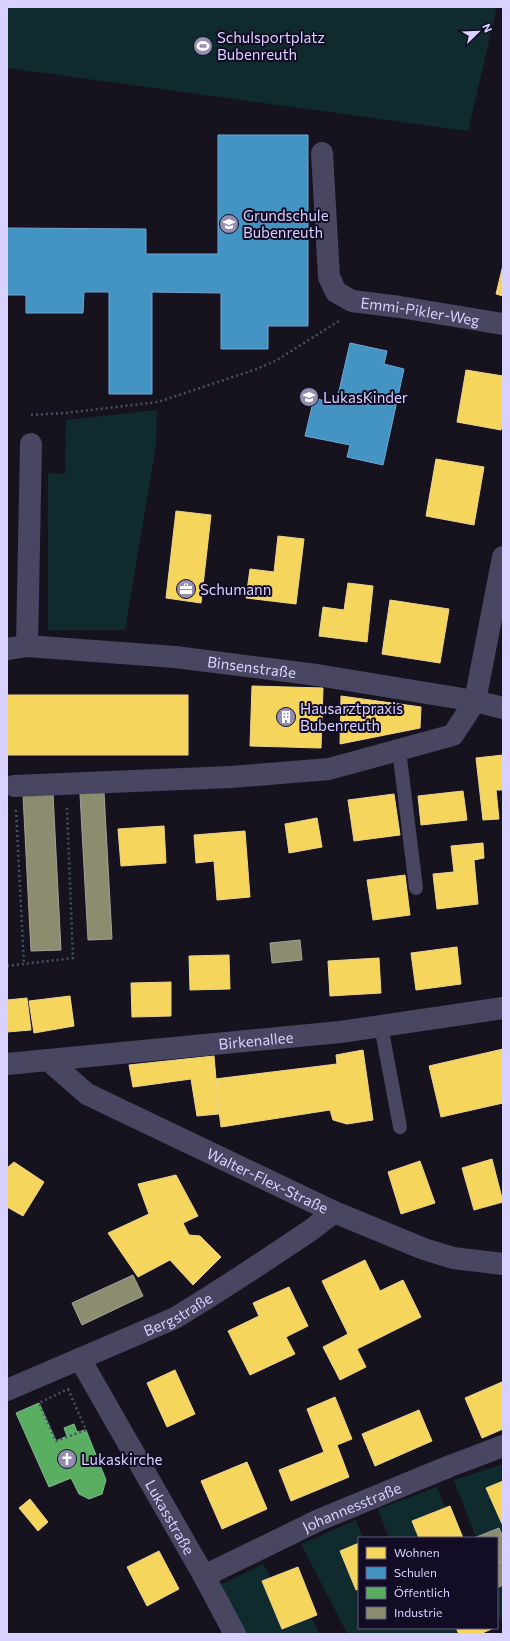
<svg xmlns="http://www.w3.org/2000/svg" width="510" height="1641" font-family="Commissioner,sans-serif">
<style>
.green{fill:#102b2e}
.homes{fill:#f6d55c;stroke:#edd48d}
.schools{fill:#4393c3;stroke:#70a6d5}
.public{fill:#5aae61;stroke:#80b890}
.industry{fill:#8c8c6e;stroke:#a3a19a}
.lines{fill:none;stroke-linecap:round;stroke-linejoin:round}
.path{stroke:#445261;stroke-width:2.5;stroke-dasharray:2 3;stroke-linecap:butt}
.lane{stroke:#494661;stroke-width:14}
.street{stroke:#494661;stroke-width:22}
.labels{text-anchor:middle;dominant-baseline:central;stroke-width:4;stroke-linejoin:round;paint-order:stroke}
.poi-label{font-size:15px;fill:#d9d1ff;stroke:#120d25;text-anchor:start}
.street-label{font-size:15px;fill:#d9d1ff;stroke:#120d25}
</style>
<rect width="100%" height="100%" fill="#16131f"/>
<g class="green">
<path d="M 7,7 L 497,7 L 468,131 L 7,68 Z"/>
<path d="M 157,410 L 156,445 L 125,630 L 48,630 L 48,473 L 65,474 L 66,420 Z"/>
<path d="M 503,1464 L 503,1537 L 499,1528 L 476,1538 L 454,1480 Z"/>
<path d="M 437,1487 L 445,1508 L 412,1521 L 419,1538 L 389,1538 L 378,1509 Z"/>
<path d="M 356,1520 L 363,1538 L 359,1538 L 359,1543 L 341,1551 L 356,1590 L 359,1589 L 359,1628 L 456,1628 L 459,1634 L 345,1634 L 347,1633 L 301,1544 Z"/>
<path d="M 263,1564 L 271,1578 L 262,1581 L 282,1629 L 311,1617 L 320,1634 L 243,1634 L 218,1586 Z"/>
<path d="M 503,1585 L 503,1625 L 497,1609 L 497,1588 Z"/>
</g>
<g class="homes">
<path d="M 503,265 L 503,296 L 496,294 Z"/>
<path d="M 466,370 L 503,376 L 503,421 L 501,430 L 457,422 Z"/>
<path d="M 436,459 L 484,467 L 474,525 L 426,516 Z"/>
<path d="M 176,511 L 211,515 L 201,603 L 166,598 Z"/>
<path d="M 278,536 L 304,539 L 296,604 L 246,598 L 250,569 L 274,572 Z"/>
<path d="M 348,583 L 373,586 L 367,642 L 319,636 L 323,607 L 344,610 Z"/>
<path d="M 390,600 L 449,609 L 440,663 L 382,654 Z"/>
<path d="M 252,686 L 323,688 L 321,748 L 250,746 Z"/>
<rect x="7" y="695" width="181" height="60"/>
<path d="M 341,696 L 421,707 L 420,728 L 340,744 Z"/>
<path d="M 503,755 L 503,790 L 496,790 L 499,819 L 483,820 L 476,758 Z"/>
<path d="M 463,791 L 467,820 L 421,825 L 418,796 Z"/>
<path d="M 394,794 L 400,835 L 354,841 L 348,800 Z"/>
<path d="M 317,818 L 322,847 L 289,853 L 285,824 Z"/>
<path d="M 164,826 L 166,863 L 121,866 L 118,829 Z"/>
<path d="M 245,831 L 250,897 L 217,900 L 214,861 L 196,863 L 194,835 Z"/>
<path d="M 483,843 L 484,858 L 474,860 L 478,904 L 437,909 L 433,874 L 454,872 L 451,846 Z"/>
<path d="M 405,875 L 410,915 L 373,920 L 367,880 Z"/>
<path d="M 457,947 L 461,984 L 416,990 L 411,953 Z"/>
<path d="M 229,955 L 230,989 L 190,990 L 189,956 Z"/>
<path d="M 379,958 L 381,993 L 330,996 L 328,961 Z"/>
<path d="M 171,982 L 171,1016 L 132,1017 L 131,983 Z"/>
<path d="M 70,996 L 74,1026 L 34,1033 L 29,1001 Z"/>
<path d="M 27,998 L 31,1030 L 7,1032 L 7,1000 Z"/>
<path d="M 503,1049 L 503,1103 L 441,1117 L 429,1066 Z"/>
<path d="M 363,1050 L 373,1120 L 347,1124 L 333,1120 L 330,1110 L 221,1127 L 215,1079 L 337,1064 L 336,1055 Z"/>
<path d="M 214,1056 L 219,1114 L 197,1116 L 191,1079 L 133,1087 L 129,1065 Z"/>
<path d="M 492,1159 L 503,1202 L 474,1210 L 462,1168 Z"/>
<path d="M 420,1161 L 435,1203 L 401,1214 L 388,1172 Z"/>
<path d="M 14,1162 L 44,1182 L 23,1216 L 7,1207 L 7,1168 Z"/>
<path d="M 176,1175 L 198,1216 L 183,1223 L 189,1235 L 200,1236 L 221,1257 L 193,1285 L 170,1260 L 138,1277 L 108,1233 L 149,1214 L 138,1184 Z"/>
<path d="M 365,1260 L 380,1291 L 403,1280 L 421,1317 L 357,1349 L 366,1367 L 340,1380 L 323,1347 L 348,1334 L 322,1281 Z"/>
<path d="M 289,1287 L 308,1326 L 286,1337 L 295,1354 L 250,1375 L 228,1331 L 259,1316 L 253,1303 Z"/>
<path d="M 175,1370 L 195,1414 L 167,1427 L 147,1383 Z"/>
<path d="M 502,1382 L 503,1429 L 482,1438 L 465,1398 Z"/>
<path d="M 335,1397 L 352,1439 L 337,1445 L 349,1477 L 291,1501 L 279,1470 L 324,1452 L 307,1409 Z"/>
<path d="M 419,1410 L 432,1441 L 375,1466 L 362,1434 Z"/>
<path d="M 247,1462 L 267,1509 L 222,1529 L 201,1481 Z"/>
<path d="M 503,1481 L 503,1526 L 486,1488 Z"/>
<path d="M 30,1499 L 48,1522 L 38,1531 L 19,1508 Z"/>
<path d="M 450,1506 L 463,1538 L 419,1538 L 412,1521 Z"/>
<path d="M 359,1543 L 359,1589 L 356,1590 L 340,1551 Z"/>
<path d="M 159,1551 L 179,1589 L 147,1606 L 127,1567 Z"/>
<path d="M 298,1567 L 317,1615 L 282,1629 L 262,1581 Z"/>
<path d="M 456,1628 L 494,1628 L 480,1634 L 459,1634 Z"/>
</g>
<g class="schools">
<path d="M 218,135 L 308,135 L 308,326 L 268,326 L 268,349 L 221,349 L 221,293 L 152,292 L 152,394 L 109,394 L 109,292 L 84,292 L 83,313 L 26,313 L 26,295 L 7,295 L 7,228 L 146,229 L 146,254 L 218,254 Z"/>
<path d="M 350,343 L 387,351 L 384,364 L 404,369 L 383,465 L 347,457 L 350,445 L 305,436 L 314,398 L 336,404 Z"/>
</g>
<path class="public" d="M 39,1403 L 56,1441 L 67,1436 L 64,1428 L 74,1424 L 77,1432 L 86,1430 L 106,1480 L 102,1494 L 89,1499 L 79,1494 L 71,1478 L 49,1487 L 16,1413 Z"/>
<g class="industry">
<path d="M 104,792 L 112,939 L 88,940 L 80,794 Z"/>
<path d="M 53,794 L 61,950 L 31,951 L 23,795 Z"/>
<path d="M 300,940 L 302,960 L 272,963 L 270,943 Z"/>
<path d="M 133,1275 L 143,1296 L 82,1325 L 72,1303 Z"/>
<path d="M 499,1528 L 503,1537 L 503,1561 L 497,1564 L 497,1538 L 474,1538 Z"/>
<path d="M 503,1561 L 503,1585 L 497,1588 L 497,1564 Z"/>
</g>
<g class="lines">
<g class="path">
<path d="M 31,415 L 65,413 L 158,402 L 257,369 L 277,360 L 339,321"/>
<path d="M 16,810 L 24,964"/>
<path d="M 7,966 L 73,958 L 67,808"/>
<path d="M 68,1389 L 86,1430 L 56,1441 L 39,1403 Z"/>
</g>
<g class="lane">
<path d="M 399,750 L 416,888"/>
<path d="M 381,1026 L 400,1127"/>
</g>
<g class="street">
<path id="s1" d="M 322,153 L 329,277 L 336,292 L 352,301 L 400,307 L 503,324"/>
<path d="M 27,646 L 31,444"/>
<path id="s2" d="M 7,649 L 27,646 L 175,657 L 317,675 L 475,701 L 503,708"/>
<path d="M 14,786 L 231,777 L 329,769 L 453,735 L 475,701 L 503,557"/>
<path id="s3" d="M 48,1060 L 87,1094 L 334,1212 L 424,1249 L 453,1258 L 503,1264"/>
<path id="s4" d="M 7,1064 L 340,1032 L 503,1008"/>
<path id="s5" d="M 80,1359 L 204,1576 L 235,1634"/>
<path id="s6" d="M 7,1390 L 175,1318 L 209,1297 L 260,1264 L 311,1230 L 334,1212"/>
<path id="s7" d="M 204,1576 L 319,1520 L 450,1466 L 503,1446"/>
</g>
</g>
<defs>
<g id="stadium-disc" transform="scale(1)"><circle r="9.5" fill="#958eb1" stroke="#120d25"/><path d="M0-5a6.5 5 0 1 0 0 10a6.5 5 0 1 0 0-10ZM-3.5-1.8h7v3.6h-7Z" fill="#fff"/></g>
<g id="school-disc" transform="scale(1)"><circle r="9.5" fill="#958eb1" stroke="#120d25"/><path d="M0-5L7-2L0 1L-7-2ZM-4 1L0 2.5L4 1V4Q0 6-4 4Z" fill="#fff"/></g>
<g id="office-disc" transform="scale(1)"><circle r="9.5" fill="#958eb1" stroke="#120d25"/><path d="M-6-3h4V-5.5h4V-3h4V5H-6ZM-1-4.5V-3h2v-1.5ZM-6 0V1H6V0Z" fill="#fff"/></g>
<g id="building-disc" transform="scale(1)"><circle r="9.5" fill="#958eb1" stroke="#120d25"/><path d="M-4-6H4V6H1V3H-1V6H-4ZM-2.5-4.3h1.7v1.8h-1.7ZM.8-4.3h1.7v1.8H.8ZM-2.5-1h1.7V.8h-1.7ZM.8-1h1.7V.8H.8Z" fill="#fff"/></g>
<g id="church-disc" transform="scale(1)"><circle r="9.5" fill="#958eb1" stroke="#120d25"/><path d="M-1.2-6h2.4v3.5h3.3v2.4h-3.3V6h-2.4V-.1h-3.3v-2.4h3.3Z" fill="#fff"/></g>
</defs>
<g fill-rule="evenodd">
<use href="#stadium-disc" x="203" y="46"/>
<use href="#school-disc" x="229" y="224"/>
<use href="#school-disc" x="309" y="397"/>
<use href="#office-disc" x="186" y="589"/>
<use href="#building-disc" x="286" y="717"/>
<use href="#church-disc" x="67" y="1459"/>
</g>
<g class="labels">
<g class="poi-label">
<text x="217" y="37">Schulsportplatz<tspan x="217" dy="17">Bubenreuth</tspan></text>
<text x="243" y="215">Grundschule<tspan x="243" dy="17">Bubenreuth</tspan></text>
<text x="323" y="397">LukasKinder</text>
<text x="200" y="589">Schumann</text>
<text x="300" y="708">Hausarztpraxis<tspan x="300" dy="17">Bubenreuth</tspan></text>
<text x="81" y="1459">Lukaskirche</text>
</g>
<g class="street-label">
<text stroke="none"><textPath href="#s1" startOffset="228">Emmi-Pikler-Weg</textPath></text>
<text stroke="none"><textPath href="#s2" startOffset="246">Binsenstraße</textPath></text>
<text stroke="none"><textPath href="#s4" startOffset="250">Birkenallee</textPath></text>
<text stroke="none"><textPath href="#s3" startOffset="252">Walter-Flex-Straße</textPath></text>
<text stroke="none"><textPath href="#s6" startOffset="187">Bergstraße</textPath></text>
<text stroke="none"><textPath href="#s7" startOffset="163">Johannesstraße</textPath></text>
<text stroke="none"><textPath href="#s5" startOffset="182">Lukasstraße</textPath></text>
</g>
</g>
<rect width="510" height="1641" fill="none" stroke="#d9d1ff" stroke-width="16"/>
<rect x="358" y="1537" width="140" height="92" fill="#120d25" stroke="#625b7c"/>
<rect x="366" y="1547" width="20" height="12" fill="#f6d55c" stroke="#625b7c"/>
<text x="394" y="1557" font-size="12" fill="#d9d1ff">Wohnen</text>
<rect x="366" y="1567" width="20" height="12" fill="#4393c3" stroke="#625b7c"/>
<text x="394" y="1577" font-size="12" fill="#d9d1ff">Schulen</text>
<rect x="366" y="1587" width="20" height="12" fill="#5aae61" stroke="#625b7c"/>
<text x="394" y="1597" font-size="12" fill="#d9d1ff">Öffentlich</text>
<rect x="366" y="1607" width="20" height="12" fill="#8c8c6e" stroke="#625b7c"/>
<text x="394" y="1617" font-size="12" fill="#d9d1ff">Industrie</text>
<g transform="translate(478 32) rotate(67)" stroke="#120d25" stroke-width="3" paint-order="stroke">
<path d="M0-3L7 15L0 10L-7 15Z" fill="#d9d1ff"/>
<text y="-6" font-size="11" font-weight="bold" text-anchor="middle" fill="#d9d1ff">N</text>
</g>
</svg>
